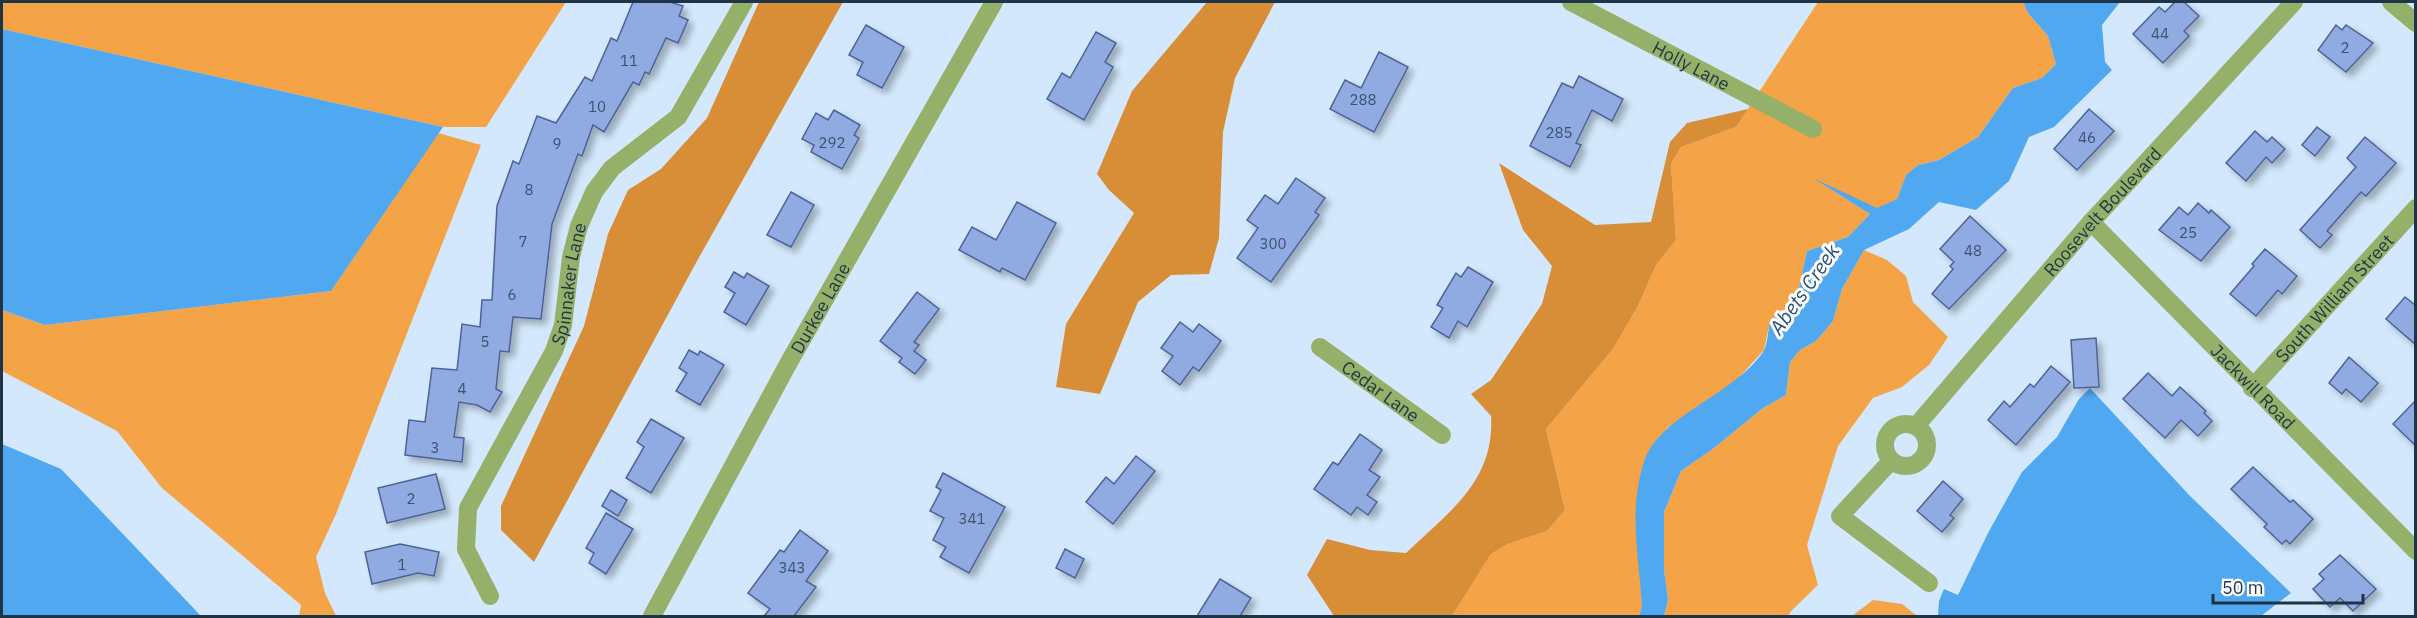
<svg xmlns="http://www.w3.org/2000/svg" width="2417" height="618" font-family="'IBM Plex Sans',sans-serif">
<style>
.green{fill:#f4a346}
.forest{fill:#d88d37}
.water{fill:#50a8f0}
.building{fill:#90aae2;stroke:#4d6397;stroke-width:1.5;filter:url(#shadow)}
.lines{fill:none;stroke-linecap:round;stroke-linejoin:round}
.minor{stroke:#95b068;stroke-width:18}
.labels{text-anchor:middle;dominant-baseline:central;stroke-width:6;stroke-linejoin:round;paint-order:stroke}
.number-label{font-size:15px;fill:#3b526e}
.street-label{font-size:18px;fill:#1f3447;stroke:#fff}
.water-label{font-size:20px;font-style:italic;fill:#245176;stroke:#fff}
</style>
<defs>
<filter id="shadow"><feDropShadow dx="5" dy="5" stdDeviation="3" flood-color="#0004"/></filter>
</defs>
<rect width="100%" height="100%" fill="#d3e8fc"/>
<g class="green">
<path d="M 2,2 L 566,2 L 486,127 L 443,127 L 2,29 Z"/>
<path d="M 1818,2 L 2023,2 L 2028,13 L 2048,36 L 2056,64 L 2042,78 L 2013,88 L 1978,137 L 1939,160 L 1918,165 L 1906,175 L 1897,199 L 1877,209 L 1820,182 L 1870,214 L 1848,237 L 1807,251 L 1796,302 L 1770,321 L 1764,350 L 1734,383 L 1666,429 L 1641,583 L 1642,606 L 1639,616 L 1452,616 L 1491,554 L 1508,544 L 1547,531 L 1565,510 L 1546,429 L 1613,349 L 1638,306 L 1656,265 L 1676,240 L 1671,164 L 1681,147 L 1736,127 Z"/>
<path d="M 438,133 L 481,145 L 336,514 L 316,557 L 325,593 L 336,616 L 299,616 L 301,605 L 162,488 L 117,431 L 2,371 L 2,310 L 45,325 L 331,291 Z"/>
<path d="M 1864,250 L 1887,260 L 1906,276 L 1913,302 L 1948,337 L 1929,365 L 1902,387 L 1873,398 L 1838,446 L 1807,545 L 1818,585 L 1790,612 L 1789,616 L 1664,616 L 1668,600 L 1664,570 L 1664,512 L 1681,471 L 1714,448 L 1763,408 L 1786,395 L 1790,362 L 1800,350 L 1816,341 L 1833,321 L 1842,289 Z"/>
<path d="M 1873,600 L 1902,604 L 1917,616 L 1852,616 Z"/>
</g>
<g class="forest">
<path d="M 759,2 L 843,2 L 697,261 L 534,562 L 501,530 L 501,506 L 584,326 L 608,234 L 628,190 L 661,169 L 707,118 Z"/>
<path d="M 1207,2 L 1275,2 L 1235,78 L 1223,132 L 1219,238 L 1209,274 L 1171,275 L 1138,302 L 1100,394 L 1056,387 L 1066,324 L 1134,213 L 1109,190 L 1097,174 L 1132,91 Z"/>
<path d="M 1748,109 L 1736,127 L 1681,147 L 1671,164 L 1676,240 L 1656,265 L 1638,306 L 1613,349 L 1546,429 L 1565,510 L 1547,531 L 1508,544 L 1491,554 L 1452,616 L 1334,616 L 1307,575 L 1327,539 L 1370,550 L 1406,553 C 1449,512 1495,481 1491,416 L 1471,394 L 1491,380 L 1542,304 L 1552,266 L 1523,230 L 1499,163 L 1595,225 L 1651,222 L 1670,142 L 1687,123 Z"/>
</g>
<g class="water">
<path d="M 2023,2 L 2120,2 L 2102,25 L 2105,62 L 2112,70 L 2054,127 L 2029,137 L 2009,181 L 1976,210 L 1939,202 L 1909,229 L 1864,250 L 1842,289 L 1833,321 L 1816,341 L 1800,350 L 1790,362 L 1786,395 L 1763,408 L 1714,448 L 1681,471 L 1664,512 L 1664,570 L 1668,600 L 1664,616 L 1639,616 L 1642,606 C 1639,556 1628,511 1644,462 C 1658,416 1734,395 1763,352 C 1768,344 1768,330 1770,321 L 1796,302 L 1807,251 L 1848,237 L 1870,214 L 1813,178 L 1877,208 L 1897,199 L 1906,175 L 1918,165 L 1939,160 L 1978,137 L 2013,88 L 2042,78 L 2056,64 L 2048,36 L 2028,13 Z"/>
<path d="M 2,29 L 443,127 L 331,291 L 45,325 L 2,310 Z"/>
<path d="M 2090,388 L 2189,495 L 2291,593 L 2261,616 L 1938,616 L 1939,601 L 1944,589 L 1958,595 L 1988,533 L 2022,472 L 2057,437 L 2079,399 Z"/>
<path d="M 2,444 L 61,469 L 201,616 L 2,616 Z"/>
</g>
<g class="building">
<path d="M 633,2 L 670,2 L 683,6 L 679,16 L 688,20 L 678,43 L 666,38 L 649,74 L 645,72 L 639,85 L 633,82 L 604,132 L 593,125 L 582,156 L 578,154 L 552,224 L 541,319 L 513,317 L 509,352 L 500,351 L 496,389 L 502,392 L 490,412 L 477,405 L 459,402 L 454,437 L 464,438 L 462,462 L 405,455 L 409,420 L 425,422 L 432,368 L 457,370 L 462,324 L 480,327 L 482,300 L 492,300 L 497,206 L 513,161 L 519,164 L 537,116 L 556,123 L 585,77 L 592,81 L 611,38 L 617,41 Z"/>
<path d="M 2175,2 L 2184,2 L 2199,16 L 2184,31 L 2189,36 L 2163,63 L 2133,34 L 2159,7 L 2165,12 Z"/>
<path d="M 866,25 L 904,47 L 882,88 L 857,75 L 863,62 L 849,55 Z"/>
<path d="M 2336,25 L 2342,30 L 2346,25 L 2373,43 L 2346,72 L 2318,50 Z"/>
<path d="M 1096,32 L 1116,43 L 1105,62 L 1113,67 L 1084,120 L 1047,99 L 1062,73 L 1070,78 Z"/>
<path d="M 1379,52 L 1408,67 L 1374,132 L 1330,109 L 1345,80 L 1361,88 Z"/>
<path d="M 1579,76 L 1623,99 L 1612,121 L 1592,110 L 1576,143 L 1581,145 L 1570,167 L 1530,146 L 1562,83 L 1573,88 Z"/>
<path d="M 2089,109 L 2114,131 L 2077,170 L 2054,149 Z"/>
<path d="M 834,110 L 860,125 L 854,135 L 859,138 L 842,169 L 811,152 L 814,145 L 802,139 L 816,113 L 828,120 Z"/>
<path d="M 2317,127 L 2330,137 L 2315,156 L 2302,145 Z"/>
<path d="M 2255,131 L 2267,142 L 2272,137 L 2285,149 L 2272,163 L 2266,157 L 2246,181 L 2226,163 Z"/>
<path d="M 2365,137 L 2396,163 L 2366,196 L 2361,192 L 2327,231 L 2332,235 L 2320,248 L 2300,230 L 2356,167 L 2347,158 Z"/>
<path d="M 1296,178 L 1325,198 L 1315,212 L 1319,215 L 1271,282 L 1237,258 L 1258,228 L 1247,220 L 1265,195 L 1278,204 Z"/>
<path d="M 791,192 L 814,205 L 791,247 L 767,235 Z"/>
<path d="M 1017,202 L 1056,223 L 1025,280 L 1002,268 L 1000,272 L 959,250 L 972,227 L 996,240 Z"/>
<path d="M 2198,203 L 2209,213 L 2211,210 L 2230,227 L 2201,261 L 2159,230 L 2179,207 L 2188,215 Z"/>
<path d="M 1970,216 L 2006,250 L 1949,309 L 1932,294 L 1953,269 L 1950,266 L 1954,262 L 1940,249 Z"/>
<path d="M 2265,249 L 2297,276 L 2282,294 L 2278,290 L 2256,316 L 2230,294 L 2254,266 L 2252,264 Z"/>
<path d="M 1468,267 L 1493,282 L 1467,327 L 1458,321 L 1449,338 L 1431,327 L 1443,308 L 1437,305 L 1456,273 L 1461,277 Z"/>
<path d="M 734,272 L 744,278 L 747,273 L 769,286 L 746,325 L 724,312 L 735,293 L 725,287 Z"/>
<path d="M 917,292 L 939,309 L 914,342 L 919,345 L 914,351 L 926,360 L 915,374 L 899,362 L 902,358 L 880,341 Z"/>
<path d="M 2405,297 L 2415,305 L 2415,344 L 2386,319 Z"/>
<path d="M 1180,322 L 1193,332 L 1199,324 L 1221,341 L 1199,371 L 1193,367 L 1180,385 L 1162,371 L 1173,356 L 1161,348 Z"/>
<path d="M 2096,338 L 2099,387 L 2074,388 L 2071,340 Z"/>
<path d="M 689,350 L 698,355 L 700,351 L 724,365 L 700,405 L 676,391 L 687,373 L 679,368 Z"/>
<path d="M 2349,357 L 2378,383 L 2361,402 L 2346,389 L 2342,394 L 2329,383 Z"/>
<path d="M 2051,366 L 2070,382 L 2016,445 L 1988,420 L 2004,401 L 2010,407 L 2030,384 L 2034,387 Z"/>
<path d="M 2148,373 L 2172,396 L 2180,387 L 2206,411 L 2204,413 L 2212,421 L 2198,436 L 2181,420 L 2165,438 L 2123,399 Z"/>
<path d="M 2415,401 L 2415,445 L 2393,424 Z"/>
<path d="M 651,419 L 684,438 L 651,493 L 626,478 L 644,447 L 637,442 Z"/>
<path d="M 1360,434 L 1382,450 L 1369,470 L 1380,477 L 1367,495 L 1377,502 L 1368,515 L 1357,507 L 1351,515 L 1314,489 L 1333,462 L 1338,465 Z"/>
<path d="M 1136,456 L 1155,471 L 1113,524 L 1086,502 L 1106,477 L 1114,484 Z"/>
<path d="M 2253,467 L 2290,502 L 2293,500 L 2313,519 L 2290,544 L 2286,540 L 2282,544 L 2264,527 L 2267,524 L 2231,489 Z"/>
<path d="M 943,473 L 1005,507 L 969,573 L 940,557 L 946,547 L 933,540 L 944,518 L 930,511 L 941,490 L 936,487 Z"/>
<path d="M 436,474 L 445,509 L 387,523 L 378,488 Z"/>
<path d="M 1943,481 L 1963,499 L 1950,515 L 1954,518 L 1942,532 L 1917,511 Z"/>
<path d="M 611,490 L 627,500 L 618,516 L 602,506 Z"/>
<path d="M 606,513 L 633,529 L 606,574 L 589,563 L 594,553 L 586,548 Z"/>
<path d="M 800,530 L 828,551 L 806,581 L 816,587 L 794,616 L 764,616 L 770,609 L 748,593 L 780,550 L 784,552 Z"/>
<path d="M 400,544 L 439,552 L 434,576 L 418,573 L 372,584 L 365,552 Z"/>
<path d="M 1065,549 L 1084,559 L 1075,578 L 1056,568 Z"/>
<path d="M 2340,555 L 2376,589 L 2353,611 L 2340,598 L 2330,607 L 2313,589 L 2324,579 L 2319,574 Z"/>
<path d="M 1220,579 L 1251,598 L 1240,616 L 1197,616 Z"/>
</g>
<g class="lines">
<g class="minor">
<path id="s1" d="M 1571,2 L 1813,129"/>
<path d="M 2391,2 L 2416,23"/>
<path id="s2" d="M 2091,222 L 2416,551"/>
<path id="s3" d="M 1320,347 L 1442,435"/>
<path id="s4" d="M 2252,388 L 2416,208"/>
<circle cx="1906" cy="445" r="21"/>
<path id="s5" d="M 1916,426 L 2091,222 L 2294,2"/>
<path d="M 1891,461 L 1840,516 L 1929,583"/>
<path id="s6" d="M 490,596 L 466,549 L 468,508 L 554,351 L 563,325 L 571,257 L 579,226 L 594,192 L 612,168 L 678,117 L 744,2"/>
<path id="s7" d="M 652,616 L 788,364 L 994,2"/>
</g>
</g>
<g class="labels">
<g class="number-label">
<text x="2160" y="33">44</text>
<text x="2345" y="47">2</text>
<text x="629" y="60">11</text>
<text x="1363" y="99">288</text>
<text x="597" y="106">10</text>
<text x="1559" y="132">285</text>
<text x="2087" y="137">46</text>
<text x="832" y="142">292</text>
<text x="557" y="143">9</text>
<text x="529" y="189">8</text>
<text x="2188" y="232">25</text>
<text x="523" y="241">7</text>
<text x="1273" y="243">300</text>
<text x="1973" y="250">48</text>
<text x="512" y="294">6</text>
<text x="485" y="341">5</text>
<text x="462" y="388">4</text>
<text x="435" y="447">3</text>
<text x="411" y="498">2</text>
<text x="972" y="518">341</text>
<text x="402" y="564">1</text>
<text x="792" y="567">343</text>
</g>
<g class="street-label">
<text stroke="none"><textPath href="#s1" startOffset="136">Holly Lane</textPath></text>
<text stroke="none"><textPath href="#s5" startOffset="284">Roosevelt Boulevard</textPath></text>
<text stroke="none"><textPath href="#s6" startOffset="342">Spinnaker Lane</textPath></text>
<text stroke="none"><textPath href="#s4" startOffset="122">South William Street</textPath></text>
<text stroke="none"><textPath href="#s7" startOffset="351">Durkee Lane</textPath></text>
<text stroke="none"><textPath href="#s2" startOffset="231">Jackwill Road</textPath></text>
<text stroke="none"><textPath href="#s3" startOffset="75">Cedar Lane</textPath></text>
</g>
<g class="water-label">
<text transform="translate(1804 289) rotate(-55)">Abets Creek</text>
</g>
</g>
<rect width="2417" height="618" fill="none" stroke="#1f3447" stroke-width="6"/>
<path d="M2213 594v9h150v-9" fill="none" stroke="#1f3447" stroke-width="3"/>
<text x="2222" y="594" font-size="18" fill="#1f3447" stroke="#ffffff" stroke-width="4.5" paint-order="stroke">50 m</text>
</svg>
